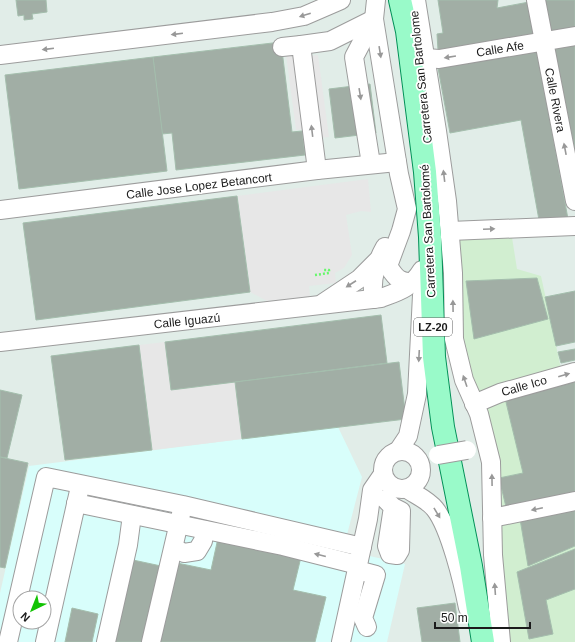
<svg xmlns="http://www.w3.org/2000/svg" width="575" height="642" font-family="Arial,sans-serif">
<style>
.commercial{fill:#d1eed0}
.education{fill:#d8fefb;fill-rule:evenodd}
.parking{fill:#e7e7e7}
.building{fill:#a1aea5;stroke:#a4bead}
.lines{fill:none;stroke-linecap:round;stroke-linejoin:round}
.minor-casing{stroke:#9c9c9c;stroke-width:20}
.major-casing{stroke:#029057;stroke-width:24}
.path{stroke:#68f76c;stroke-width:2.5;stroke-dasharray:2 2;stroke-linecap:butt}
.minor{stroke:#fff;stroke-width:18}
.major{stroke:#99fac9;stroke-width:22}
.minor-bridge-casing{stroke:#9c9c9c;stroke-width:20;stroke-linecap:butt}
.minor-bridge{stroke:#fff;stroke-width:18}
.oneway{fill:#989898}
.labels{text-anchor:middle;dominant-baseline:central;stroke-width:3.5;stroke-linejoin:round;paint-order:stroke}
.shield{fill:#fff;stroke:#5f5f5f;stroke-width:1}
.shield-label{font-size:11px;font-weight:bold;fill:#1b1b1b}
.street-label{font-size:12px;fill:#1b1b1b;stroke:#fff}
</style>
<rect width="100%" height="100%" fill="#e1ede8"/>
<path class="commercial" d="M 511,231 L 517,269 L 541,276 L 563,378 L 575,375 L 575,642 L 506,642 L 496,528 L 459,342 L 453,234 Z"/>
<path class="education" d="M 338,427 L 362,477 L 343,550 L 405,564 L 387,642 L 0,642 L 0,593 L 29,466 ZM 20,598 L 44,598 L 44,622 L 20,622 Z"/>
<g class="parking">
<path d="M 295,54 L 305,129 L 296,130 L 286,55 Z"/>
<path d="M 318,55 L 329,137 L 320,138 L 309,56 Z"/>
<path d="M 368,179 L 371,212 L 361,211 L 346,215 L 352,255 L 344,268 L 335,273 L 336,283 L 309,286 L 310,297 L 267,301 L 250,292 L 237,196 Z"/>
<path d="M 165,342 L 171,390 L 235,382 L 242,439 L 152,450 L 139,345 Z"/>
</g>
<g class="building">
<path d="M 16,0 L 46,0 L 47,12 L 32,14 L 33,19 L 24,20 L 24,15 L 18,16 Z"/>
<path d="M 438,0 L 498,0 L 497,8 L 529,2 L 535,34 L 438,50 L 437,34 L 443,33 Z"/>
<path d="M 544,0 L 575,0 L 575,28 L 548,32 Z"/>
<path d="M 281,42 L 292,132 L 302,131 L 305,155 L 176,170 L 172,133 L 162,134 L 153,57 Z"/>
<path d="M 575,42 L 575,171 L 553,46 Z"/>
<path d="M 537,50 L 568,219 L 539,220 L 521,120 L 450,133 L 438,68 Z"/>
<path d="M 153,57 L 167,171 L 19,189 L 5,75 Z"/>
<path d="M 370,84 L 376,133 L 335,138 L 329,89 Z"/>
<path d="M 237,196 L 250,292 L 36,320 L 23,223 Z"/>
<path d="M 537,278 L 548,319 L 474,339 L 466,281 Z"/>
<path d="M 575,291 L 575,342 L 556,346 L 545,297 Z"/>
<path d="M 381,315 L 387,363 L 171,390 L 165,342 Z"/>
<path d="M 139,345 L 152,450 L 65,460 L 51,356 Z"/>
<path d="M 575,349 L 575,360 L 561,363 L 558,352 Z"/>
<path d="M 399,362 L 406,419 L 242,439 L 235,382 Z"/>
<path d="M 575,382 L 575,495 L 507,511 L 499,478 L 523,473 L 505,398 Z"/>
<path d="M 0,390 L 22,395 L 7,458 L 0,457 Z"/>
<path d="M 0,457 L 28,463 L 5,568 L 0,567 Z"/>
<path d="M 575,508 L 575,546 L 528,566 L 520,519 Z"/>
<path d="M 218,538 L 301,557 L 293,590 L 326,597 L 315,642 L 159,642 L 177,563 L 211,570 Z"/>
<path d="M 575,549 L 575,589 L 546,600 L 553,634 L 529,639 L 517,572 Z"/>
<path d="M 133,560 L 161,566 L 144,642 L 115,642 Z"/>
<path d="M 455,603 L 460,642 L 422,642 L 417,608 Z"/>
<path d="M 72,608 L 98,614 L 92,642 L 65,642 Z"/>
</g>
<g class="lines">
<g class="minor-casing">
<g id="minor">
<path d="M 376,0 L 374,19 L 399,174 L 407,209 L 401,231 L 388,266 C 396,278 399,283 415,282"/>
<path d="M 416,0 L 437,131 L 447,201 L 453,273 L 454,339 L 464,380 L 479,414 L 491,462 L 493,555 L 501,642"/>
<path d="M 536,0 L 575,201"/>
<path d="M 301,45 L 330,41 L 374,19"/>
<path d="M 282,47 L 301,45 L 317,170"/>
<path d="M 0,55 L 272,22 L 304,16 L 341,0"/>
<path d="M 426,58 L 439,59 L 575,36"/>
<path d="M 371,164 L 354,57 L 374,19"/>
<path d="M 0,210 L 317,170 L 397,162"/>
<path d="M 450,231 L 575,226"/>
<path d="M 374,299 C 370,280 376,263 385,247"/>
<path d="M 323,303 L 359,279 L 377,261"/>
<path d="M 0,342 L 381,298 C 400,291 411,288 422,270"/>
<path d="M 474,404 L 500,393 L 575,372"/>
<path d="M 398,451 L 408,436 L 417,394 L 422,295"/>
<circle cx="402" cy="470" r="19"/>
<path d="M 407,489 C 416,495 428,500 435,509 C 450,528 463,583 468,608"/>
<path d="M 385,499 L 393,507 L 401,511 L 400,550 L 397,555 L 390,554 L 387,546 L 393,507"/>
<path d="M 76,503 L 283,546 L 358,565"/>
<path d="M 492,518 L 575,501"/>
<path d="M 174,548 L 184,553 L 197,551 L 203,541 L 205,530"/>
<path d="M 357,570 L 376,575 L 363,618 L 367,627"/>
<path d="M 8,642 L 46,477 L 183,505 L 362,547"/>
<path d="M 45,642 L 79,491"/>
<path d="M 106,642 L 128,545 L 132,515"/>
<path d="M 151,642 L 181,514"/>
<path d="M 341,642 L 368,519 L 372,490 L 383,474"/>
</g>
</g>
<g class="major-casing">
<path id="major" d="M 400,0 L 407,31 L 425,172 L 430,237 L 434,357 L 443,427 L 471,566 L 483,642"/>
</g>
<path class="path" d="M 315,275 L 329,273 L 329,270 L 323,270"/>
<use href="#minor" class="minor"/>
<use href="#major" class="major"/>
<g class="minor-bridge-casing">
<path id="minor-bridge" d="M 438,455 L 467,450"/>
</g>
<use href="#minor-bridge" class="minor-bridge"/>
</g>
<defs><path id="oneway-solid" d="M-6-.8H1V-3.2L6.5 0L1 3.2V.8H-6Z"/></defs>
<g class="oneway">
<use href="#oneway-solid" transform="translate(305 15) rotate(163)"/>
<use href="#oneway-solid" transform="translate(177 34) rotate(173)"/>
<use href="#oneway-solid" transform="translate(48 49) rotate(173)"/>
<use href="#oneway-solid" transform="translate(380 52) rotate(81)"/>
<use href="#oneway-solid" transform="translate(450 57) rotate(171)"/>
<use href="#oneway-solid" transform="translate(360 94) rotate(81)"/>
<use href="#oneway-solid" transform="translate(312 131) rotate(-97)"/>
<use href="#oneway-solid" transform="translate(565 149) rotate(-101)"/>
<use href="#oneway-solid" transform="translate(444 176) rotate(-97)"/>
<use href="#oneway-solid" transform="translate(489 229) rotate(-3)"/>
<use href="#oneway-solid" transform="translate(351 284) rotate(147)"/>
<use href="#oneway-solid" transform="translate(453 306) rotate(-91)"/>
<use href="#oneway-solid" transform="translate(419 356) rotate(93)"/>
<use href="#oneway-solid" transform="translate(564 375) rotate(-16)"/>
<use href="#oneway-solid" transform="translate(465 381) rotate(-109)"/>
<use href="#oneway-solid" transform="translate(492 480) rotate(-91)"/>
<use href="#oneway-solid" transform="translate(537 509) rotate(168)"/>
<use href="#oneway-solid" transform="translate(437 513) rotate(59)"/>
<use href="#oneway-solid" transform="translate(320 555) rotate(-166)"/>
<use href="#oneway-solid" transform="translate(495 589) rotate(-94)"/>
</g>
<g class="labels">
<rect class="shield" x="414" y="318" width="38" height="18" rx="3"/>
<g class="shield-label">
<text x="433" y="327">LZ-20</text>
</g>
<g class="street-label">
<text transform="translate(500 49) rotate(-9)">Calle Afe</text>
<text transform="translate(421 77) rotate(-96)">Carretera San Bartolome</text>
<text transform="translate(555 100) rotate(79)">Calle Rivera</text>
<text transform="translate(199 186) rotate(-7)">Calle Jose Lopez Betancort</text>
<text transform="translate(428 231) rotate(-93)">Carretera San Bartolomé</text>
<text transform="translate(187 321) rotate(-6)">Calle Iguazú</text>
<text transform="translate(524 386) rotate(-16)">Calle Ico</text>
</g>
</g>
<g transform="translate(32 610) rotate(223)"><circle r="19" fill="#ffffff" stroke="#a4a4a4"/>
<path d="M0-3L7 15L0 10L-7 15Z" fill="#12c303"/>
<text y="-6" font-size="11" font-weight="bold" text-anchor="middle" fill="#1b1b1b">N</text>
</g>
<path d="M435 622v6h95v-6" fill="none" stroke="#1b1b1b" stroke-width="2"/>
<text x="441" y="622" font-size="12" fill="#1b1b1b" stroke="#ffffff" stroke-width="3" paint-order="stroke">50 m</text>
</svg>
